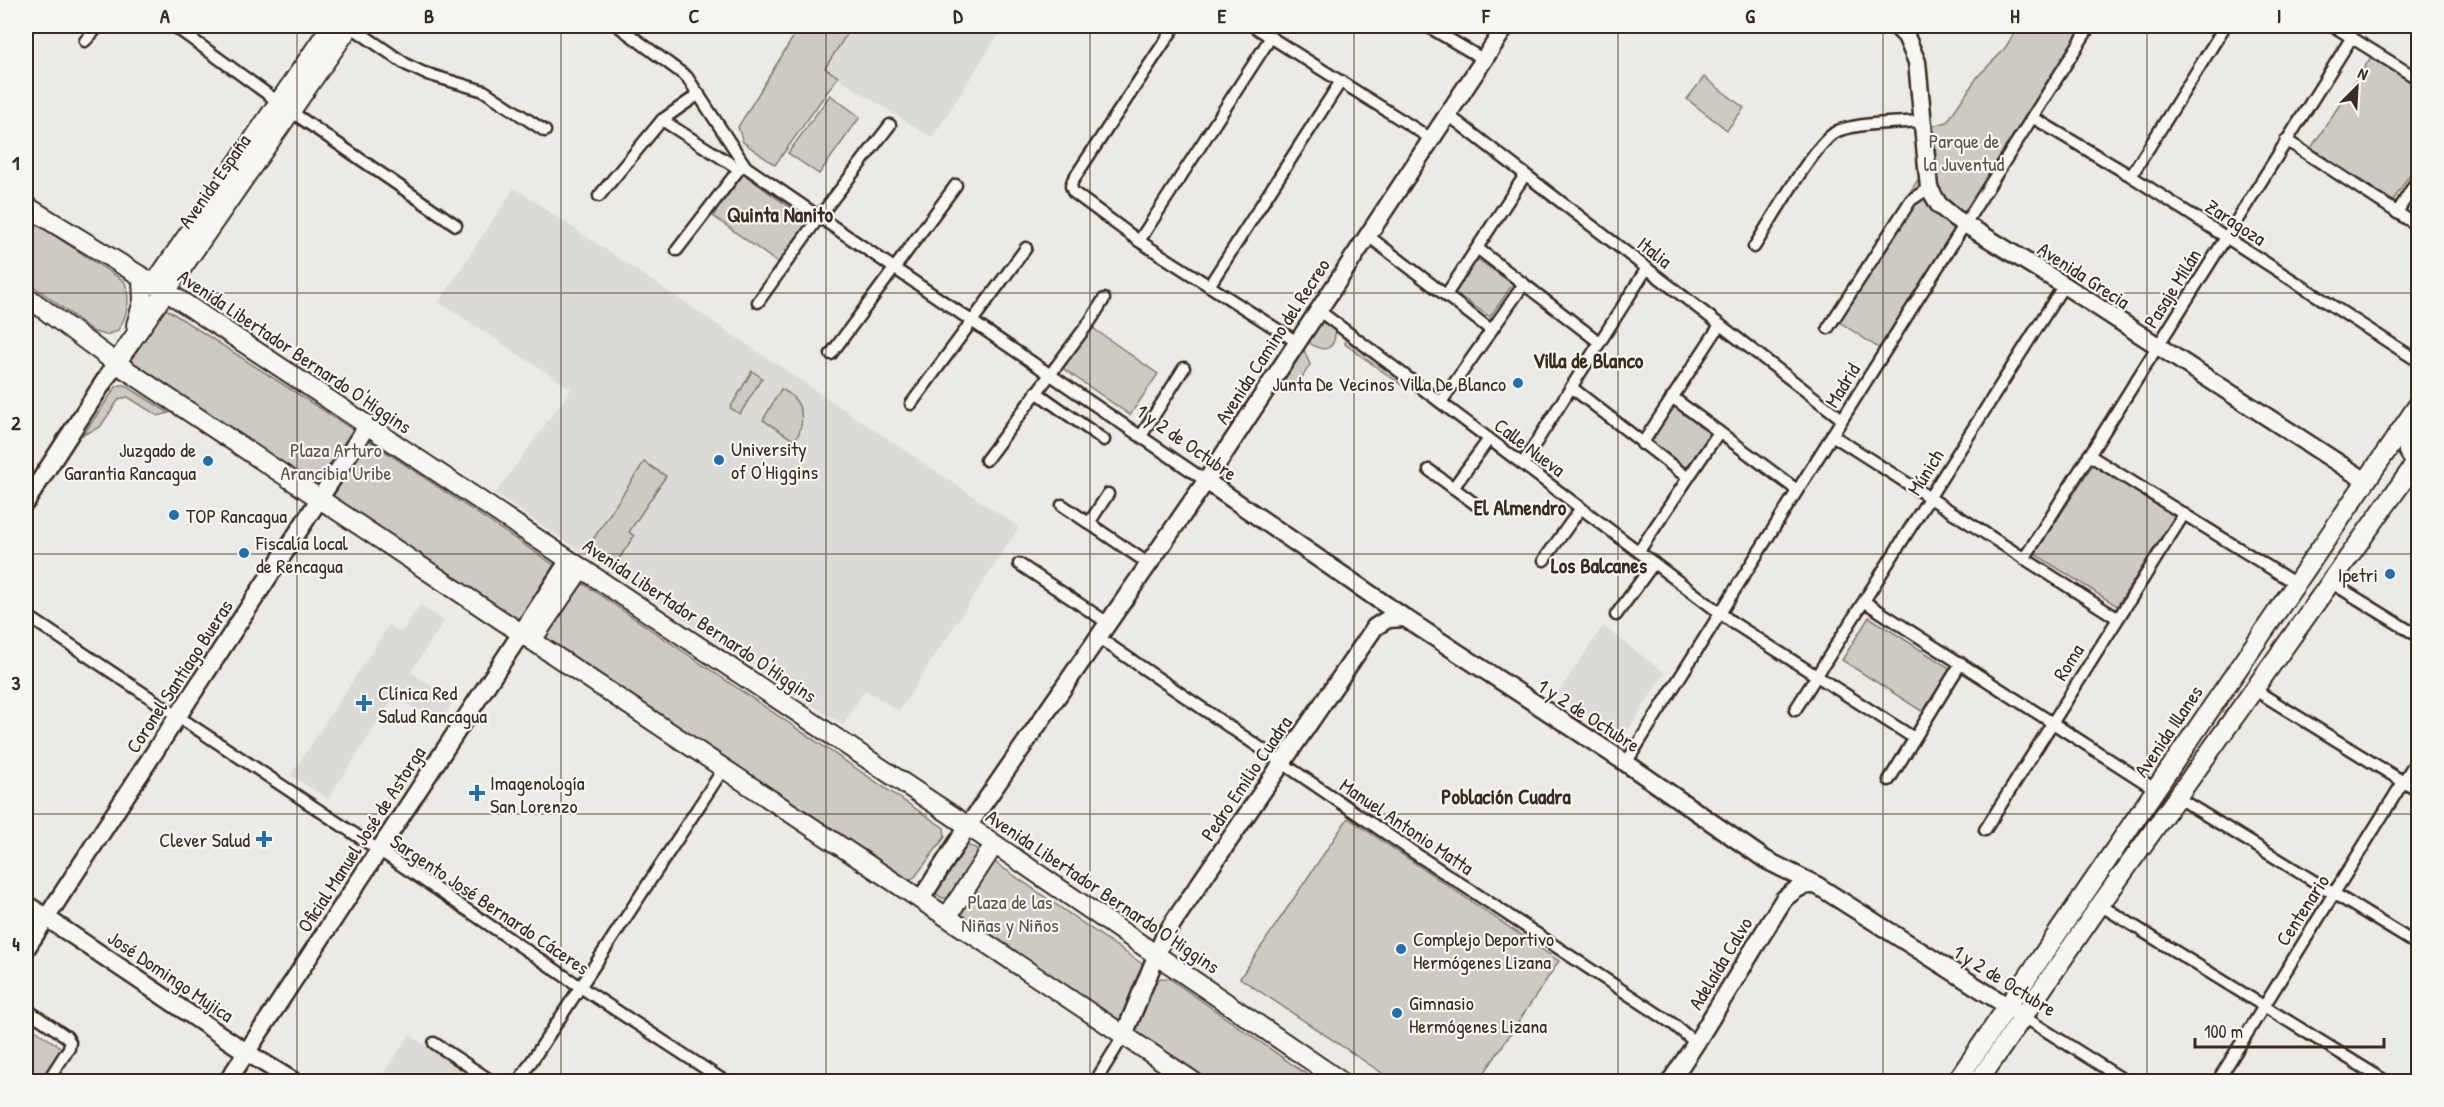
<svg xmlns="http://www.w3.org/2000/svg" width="2444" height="1107" font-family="'Patrick Hand',sans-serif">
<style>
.built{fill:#dcdad4}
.green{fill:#cdcac4;stroke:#847a71;stroke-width:1.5}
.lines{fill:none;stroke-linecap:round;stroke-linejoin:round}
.street-casing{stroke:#3b2a1e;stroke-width:15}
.secondary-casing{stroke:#3b2a1e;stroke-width:21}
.primary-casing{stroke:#3b2a1e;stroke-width:22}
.street{stroke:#f6f6f2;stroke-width:10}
.secondary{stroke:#f6f6f2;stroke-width:16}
.primary{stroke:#f6f6f2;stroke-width:18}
.grid{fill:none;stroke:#3b2a1e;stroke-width:1.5;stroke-opacity:0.55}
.poi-dot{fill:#1f6fb2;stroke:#f6f6f2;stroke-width:2}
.labels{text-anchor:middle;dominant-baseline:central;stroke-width:4.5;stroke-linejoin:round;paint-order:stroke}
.park-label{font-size:20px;fill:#605248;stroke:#f6f6f2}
.street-label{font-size:20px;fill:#3b2a1e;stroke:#f6f6f2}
.poi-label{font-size:20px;fill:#3b2a1e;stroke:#f6f6f2;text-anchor:start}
.neighbourhood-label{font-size:21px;font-weight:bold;fill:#3b2a1e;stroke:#f6f6f2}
.neatline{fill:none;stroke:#3b2a1e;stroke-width:2}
.grid-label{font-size:20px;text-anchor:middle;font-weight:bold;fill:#3b2a1e}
</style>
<rect width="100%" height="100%" fill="#ebeae5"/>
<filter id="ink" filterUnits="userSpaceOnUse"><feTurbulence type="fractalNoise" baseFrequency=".0167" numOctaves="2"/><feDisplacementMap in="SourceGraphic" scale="12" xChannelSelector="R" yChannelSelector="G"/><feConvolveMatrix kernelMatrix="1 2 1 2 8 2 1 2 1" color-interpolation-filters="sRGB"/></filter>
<g filter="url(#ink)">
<g class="built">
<path d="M 852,26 L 1004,26 L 932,138 L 824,69 Z"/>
<path d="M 514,188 L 1019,527 L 899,711 L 865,690 L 843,725 L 495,494 L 571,389 L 439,302 Z"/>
<path d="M 420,605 L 444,621 L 411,672 L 454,701 L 439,724 L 395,696 L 328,799 L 291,775 L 389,625 L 401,633 Z"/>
<path d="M 1603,626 L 1665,673 L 1622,739 L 1557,694 Z"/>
<path d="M 410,1035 L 480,1081 L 378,1081 Z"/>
</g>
<g class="green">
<path d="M 800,26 L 852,26 L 825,68 L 838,77 L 775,165 L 743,142 L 738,127 Z"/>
<path d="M 2019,26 L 2083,26 L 1880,349 L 1829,315 L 1931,160 L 1928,127 L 1947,122 L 1978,76 L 2003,51 Z"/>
<path d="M 2373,54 L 2418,83 L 2418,161 L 2393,201 L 2311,148 Z"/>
<path d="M 1704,77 L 1744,108 L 1727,130 L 1687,99 Z"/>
<path d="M 830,95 L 860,117 L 819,174 L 788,153 Z"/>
<path d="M 743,174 L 809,221 L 778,263 L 713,216 Z"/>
<path d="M 26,217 L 124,281 C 132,296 127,318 117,331 L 106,335 L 94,332 L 26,280 Z"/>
<path d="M 1477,259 L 1513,284 L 1490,317 L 1454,292 Z"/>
<path d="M 160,305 L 355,431 L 557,567 L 519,624 L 125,363 Z"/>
<path d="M 1324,317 L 1335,325 C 1337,347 1327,356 1308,342 Z"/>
<path d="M 1090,326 L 1158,374 L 1130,415 L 1061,367 Z"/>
<path d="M 1345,334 L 1414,385 L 1404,387 L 1345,344 Z"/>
<path d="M 1304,350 L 1310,365 L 1292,393 L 1278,389 Z"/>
<path d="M 752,371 L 762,378 L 740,414 L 730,408 Z"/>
<path d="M 120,385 L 125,385 L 169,413 L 158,416 L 128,397 L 119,399 L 100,427 L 83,435 L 116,387 Z"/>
<path d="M 781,389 C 803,399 807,421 795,441 L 763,420 Z"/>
<path d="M 1675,403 L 1713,431 L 1685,469 L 1647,441 Z"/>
<path d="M 644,462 L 666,476 L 629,532 L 634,536 L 615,565 L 588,547 Z"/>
<path d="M 2093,464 L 2175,516 L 2117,606 L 2035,554 Z"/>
<path d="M 580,584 L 585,585 L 944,828 L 945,837 L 915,877 L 908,880 L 540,636 Z"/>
<path d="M 1869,617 L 1951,669 L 1923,712 L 1842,660 Z"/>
<path d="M 1348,818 L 1559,961 L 1479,1081 L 1394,1081 L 1240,978 Z"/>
<path d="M 965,845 L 976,848 L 978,856 L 949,898 L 942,898 L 934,892 Z"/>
<path d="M 993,861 L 1148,968 L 1121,1028 L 961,920 L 960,913 Z"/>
<path d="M 1161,978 L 1170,979 L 1316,1081 L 1203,1081 L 1140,1040 L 1134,1030 L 1152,985 Z"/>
<path d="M 26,1024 L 63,1049 L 42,1081 L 26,1081 Z"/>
</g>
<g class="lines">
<g class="street-casing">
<g id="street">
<path d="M 174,26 L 299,117 L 456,225"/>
<path d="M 350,26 L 407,65 L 424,73 L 484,91 L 545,131"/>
<path d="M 618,26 L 687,77 L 746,167 L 1206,481"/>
<path d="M 1175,26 L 1073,180 L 1071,186 L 1073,192 L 1139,241 L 1297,342"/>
<path d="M 1253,26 L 1430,138"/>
<path d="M 1427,26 L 1483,59"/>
<path d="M 2333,26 L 2418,79"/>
<path d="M 85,41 L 99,26"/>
<path d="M 1447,114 L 1842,419"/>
<path d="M 2032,117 L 2131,176 L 2418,361"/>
<path d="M 662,120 L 699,94"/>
<path d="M 2286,140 L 2418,226"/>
<path d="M 2131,176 L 2225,26"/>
<path d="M 599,196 L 662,120 L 739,169"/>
<path d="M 2397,213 L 2418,178"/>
<path d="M 1367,235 L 1491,330"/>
<path d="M 1139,241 L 1271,37"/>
<path d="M 1754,247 C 1770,223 1817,137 1840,130 C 1866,122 1897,123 1923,121"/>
<path d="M 1477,248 L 1599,342"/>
<path d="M 677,250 L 743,164"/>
<path d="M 1209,286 L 1341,81"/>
<path d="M 1446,295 L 1525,175"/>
<path d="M 758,302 L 819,217 L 890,125"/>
<path d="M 1318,310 L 1732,622 L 1914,738"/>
<path d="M 1828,328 L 1911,200 L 1929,188"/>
<path d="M 831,354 L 956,185"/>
<path d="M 1571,387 L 1688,478"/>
<path d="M 1036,392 L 1104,440"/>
<path d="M 1672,397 L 1797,490"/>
<path d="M 1441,402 L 1524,284"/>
<path d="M 911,404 L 1026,248"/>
<path d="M 1832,435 L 2117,618"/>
<path d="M 1141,436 L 1184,368"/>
<path d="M 1642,444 L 1720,325"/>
<path d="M 2089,455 L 2296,584"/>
<path d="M 986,460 L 1091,320 L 1104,299"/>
<path d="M 1523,463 L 1647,268"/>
<path d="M 1429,470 L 1478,506"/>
<path d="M 1453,488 L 1489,439"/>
<path d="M 1062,505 L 1149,564"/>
<path d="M 1089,523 L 1108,494"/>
<path d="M 1639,551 L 1719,432"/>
<path d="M 2024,559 L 2352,37"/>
<path d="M 1544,560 L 1581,508"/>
<path d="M 1019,564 L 1108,623"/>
<path d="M 2332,583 L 2418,636"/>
<path d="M 1865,602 L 2155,789"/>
<path d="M 26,615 L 392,859 L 591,994 L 726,1082"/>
<path d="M 1616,615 L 1654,563"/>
<path d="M 1099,638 L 1419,856 L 1673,1024 L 1696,1043"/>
<path d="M 2255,690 L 2418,791"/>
<path d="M 1795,710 L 2064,285"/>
<path d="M 1626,763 C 1782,519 1934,271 2090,26"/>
<path d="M 1889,780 L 1961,663"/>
<path d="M 2178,798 L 2418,945"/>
<path d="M 1985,830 L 2184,514"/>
<path d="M 2100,905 L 2387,1082"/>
<path d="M 26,1009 L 67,1037 L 70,1042 L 69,1048 L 47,1082"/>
<path d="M 2024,1017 L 2127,1082"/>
<path d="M 434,1043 L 493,1082"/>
<path d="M 518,1082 L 724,768"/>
<path d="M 1095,1082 L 1124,1035"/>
<path d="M 2217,1082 L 2418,758"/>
</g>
</g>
<g class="secondary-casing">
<g id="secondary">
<path d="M 1896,26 L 1906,36 L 1917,62 L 1929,188 L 1939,205 L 1955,218 L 2064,285 L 2366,481"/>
<path d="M 1206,481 L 1405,618 L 1626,763 L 1766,860 L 1818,886 L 2018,1013"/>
<path d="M 26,502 L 116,363"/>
<path d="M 921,899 L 968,826 L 1206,481 L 1506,26"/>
<path d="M 26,904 L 246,1052 L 295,1082"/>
<path d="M 26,949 L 367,426"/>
<path d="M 1124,1035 L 1164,937 L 1174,921 L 1375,627 L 1388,619 L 1405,618"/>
<path d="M 227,1082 L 569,560"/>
<path d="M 1670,1082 L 1696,1043 L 1784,899 C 1795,890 1804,882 1818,886"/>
</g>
</g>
<g class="primary-casing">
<g id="primary">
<path d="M 26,206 L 175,297 L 968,826 L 1342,1082"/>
<path d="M 154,284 L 331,26"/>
<path d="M 26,296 L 116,363 L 1194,1082"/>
<path d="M 136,325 L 143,301 L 142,279"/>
<path d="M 116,363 L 350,26"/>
<path d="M 2409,421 L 2408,451 L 2416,463"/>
<path d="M 532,640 L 581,568"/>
<path d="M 947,917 L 994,845"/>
<path d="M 1956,1082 L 2418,405"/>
<path d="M 1978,1082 L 2100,905 L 2418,460"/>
</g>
</g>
<use href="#street" class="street"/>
<use href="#secondary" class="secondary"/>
<use href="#primary" class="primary"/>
</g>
</g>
<path class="grid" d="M 297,26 L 297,1082M 561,26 L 561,1082M 826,26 L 826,1082M 1090,26 L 1090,1082M 1354,26 L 1354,1082M 1618,26 L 1618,1082M 1883,26 L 1883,1082M 2147,26 L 2147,1082M 26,293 L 2418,293M 26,554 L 2418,554M 26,814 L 2418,814"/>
<g class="poi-dot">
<circle cx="1518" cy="383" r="6"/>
<circle cx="719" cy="460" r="6"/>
<circle cx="208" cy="461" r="6"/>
<circle cx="174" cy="515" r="6"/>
<circle cx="244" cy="553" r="6"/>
<circle cx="2390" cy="574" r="6"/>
<path d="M361 694h6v6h6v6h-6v6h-6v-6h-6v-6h6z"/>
<path d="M474 784h6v6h6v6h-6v6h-6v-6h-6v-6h6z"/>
<path d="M261 830h6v6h6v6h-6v6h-6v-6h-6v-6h6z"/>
<circle cx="1401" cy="949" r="6"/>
<circle cx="1397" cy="1013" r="6"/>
</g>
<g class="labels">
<g class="park-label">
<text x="1964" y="140">Parque de<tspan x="1964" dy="23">la Juventud</tspan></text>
<text x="336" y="449">Plaza Arturo<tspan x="336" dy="23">Arancibia Uribe</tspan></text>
<text x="1010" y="901">Plaza de las<tspan x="1010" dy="23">Niñas y Niños</tspan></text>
</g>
<g class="street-label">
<text transform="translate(214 181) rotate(-55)">Avenida España</text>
<text transform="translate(2236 222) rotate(33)">Zaragoza</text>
<text transform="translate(1655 252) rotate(38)">Italia</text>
<text transform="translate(2084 275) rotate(33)">Avenida Grecia</text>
<text transform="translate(2172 288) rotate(-58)">Pasaje Milán</text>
<text transform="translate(1272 341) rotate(-57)">Avenida Camino del Recreo</text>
<text transform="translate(295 351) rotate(34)">Avenida Libertador Bernardo O'Higgins</text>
<text transform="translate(1842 385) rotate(-58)">Madrid</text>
<text transform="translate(1187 442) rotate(35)">1 y 2 de Octubre</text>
<text transform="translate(1530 447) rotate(37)">Calle Nueva</text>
<text transform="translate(1925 472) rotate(-58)">Múnich</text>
<text transform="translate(700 620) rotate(34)">Avenida Libertador Bernardo O'Higgins</text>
<text transform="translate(2068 662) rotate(-58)">Roma</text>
<text transform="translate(179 676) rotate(-57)">Coronel Santiago Bueras</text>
<text transform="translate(1589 715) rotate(33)">1 y 2 de Octubre</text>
<text transform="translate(2168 731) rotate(-56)">Avenida Illanes</text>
<text transform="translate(1246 778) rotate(-56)">Pedro Emilio Cuadra</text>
<text transform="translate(1407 826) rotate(34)">Manuel Antonio Matta</text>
<text transform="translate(361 839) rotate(-57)">Oficial Manuel José de Astorga</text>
<text transform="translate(1103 891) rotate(34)">Avenida Libertador Bernardo O'Higgins</text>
<text transform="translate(490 904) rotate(34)">Sargento José Bernardo Cáceres</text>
<text transform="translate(2302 910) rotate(-57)">Centenario</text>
<text transform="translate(1720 963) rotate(-59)">Adelaida Calvo</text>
<text transform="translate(171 976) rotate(34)">José Domingo Mujica</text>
<text transform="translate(2005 980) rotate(32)">1 y 2 de Octubre</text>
</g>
<g class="poi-label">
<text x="1506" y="383" text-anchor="end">Junta De Vecinos Villa De Blanco</text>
<text x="731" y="448">University<tspan x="731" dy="23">of O'Higgins</tspan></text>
<text x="196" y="449" text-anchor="end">Juzgado de<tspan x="196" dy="23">Garantia Rancagua</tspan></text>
<text x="186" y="515">TOP Rancagua</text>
<text x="256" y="542">Fiscalía local<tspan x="256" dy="23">de Rencagua</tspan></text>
<text x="2378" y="574" text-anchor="end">Ipetri</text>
<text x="378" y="692">Clínica Red<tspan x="378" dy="23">Salud Rancagua</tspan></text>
<text x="490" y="782">Imagenología<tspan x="490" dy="23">San Lorenzo</tspan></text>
<text x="250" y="839" text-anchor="end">Clever Salud</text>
<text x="1413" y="938">Complejo Deportivo<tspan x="1413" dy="23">Hermógenes Lizana</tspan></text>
<text x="1409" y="1002">Gimnasio<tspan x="1409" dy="23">Hermógenes Lizana</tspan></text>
</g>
<g class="neighbourhood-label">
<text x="780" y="214">Quinta Nanito</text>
<text x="1588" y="360">Villa de Blanco</text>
<text x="1520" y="507">El Almendro</text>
<text x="1599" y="565">Los Balcanes</text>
<text x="1506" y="796">Población Cuadra</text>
</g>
</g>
<rect width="2444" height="1107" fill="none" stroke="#f6f6f2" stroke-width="66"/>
<g transform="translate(2357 87) rotate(24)" stroke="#f6f6f2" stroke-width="4.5" paint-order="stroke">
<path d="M0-4.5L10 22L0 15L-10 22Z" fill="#3b2a1e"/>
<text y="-9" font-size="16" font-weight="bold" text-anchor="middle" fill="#3b2a1e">N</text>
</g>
<path d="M2195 1038v9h189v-9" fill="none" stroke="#3b2a1e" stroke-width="3"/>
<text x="2204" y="1038" font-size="18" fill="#3b2a1e" stroke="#f6f6f2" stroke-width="4.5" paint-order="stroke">100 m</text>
<rect x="33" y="33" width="2378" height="1041" class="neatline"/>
<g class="grid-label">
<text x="165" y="23">A</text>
<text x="429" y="23">B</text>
<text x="694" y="23">C</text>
<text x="958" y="23">D</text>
<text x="1222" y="23">E</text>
<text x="1486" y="23">F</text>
<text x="1750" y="23">G</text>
<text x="2015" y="23">H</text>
<text x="2279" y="23">I</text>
<text x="16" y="170">1</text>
<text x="16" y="430">2</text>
<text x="16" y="690">3</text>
<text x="16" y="951">4</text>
</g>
</svg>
